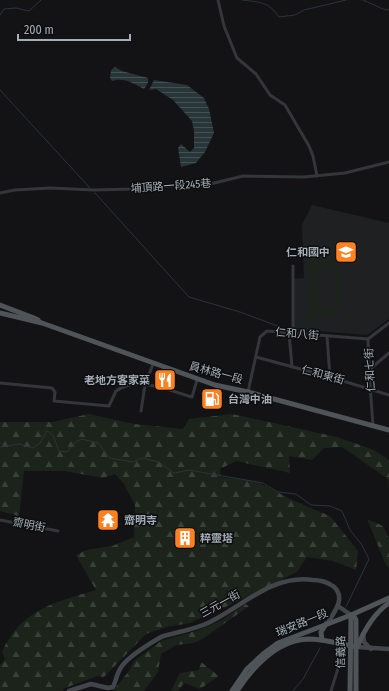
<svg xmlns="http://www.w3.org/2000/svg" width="389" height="691" font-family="'Fira Sans Condensed','Noto Sans TC',sans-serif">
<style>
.built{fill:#1f2022}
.forest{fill:url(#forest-firs)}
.garden{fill:#1b231b;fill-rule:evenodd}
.water{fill:url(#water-rules)}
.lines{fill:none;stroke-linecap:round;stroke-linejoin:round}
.stream{stroke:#28363a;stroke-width:1}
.street{stroke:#34363a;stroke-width:3}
.secondary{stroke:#42464a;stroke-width:4.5}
.primary{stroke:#4f5459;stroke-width:5}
.labels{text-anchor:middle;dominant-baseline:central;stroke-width:3;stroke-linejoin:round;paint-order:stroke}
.street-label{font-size:11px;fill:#a3aeb6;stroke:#0e0e10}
.poi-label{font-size:11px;font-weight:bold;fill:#a3aeb6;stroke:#0e0e10;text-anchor:start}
</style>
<defs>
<pattern id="forest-firs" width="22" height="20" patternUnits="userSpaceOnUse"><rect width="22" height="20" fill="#1b231b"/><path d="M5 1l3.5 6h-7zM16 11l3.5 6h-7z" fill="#39403a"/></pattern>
<pattern id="water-rules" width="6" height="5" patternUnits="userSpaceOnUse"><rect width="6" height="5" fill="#28363a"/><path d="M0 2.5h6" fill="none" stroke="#445154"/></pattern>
</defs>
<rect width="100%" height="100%" fill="#131315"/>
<path class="built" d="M 312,205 L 389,223 L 389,319 L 367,335 L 293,329 L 293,279 L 304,278 L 302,225 Z"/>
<g class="forest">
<path d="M 89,414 L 134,424 L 183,429 L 189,419 L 232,414 L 337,437 L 374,450 L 389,460 L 389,488 L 388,479 L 342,447 L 324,448 L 312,460 L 289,456 L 290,473 L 236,461 L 220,469 L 221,477 L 256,481 L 290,499 L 330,516 L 358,551 L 356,570 L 333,561 L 307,557 L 297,572 L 234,603 L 190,623 L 167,627 L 146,634 L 104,677 L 98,676 L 65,688 L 62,691 L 0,691 L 0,665 L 5,659 L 2,652 C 21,609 56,602 96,590 L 76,555 L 86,550 L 112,546 L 134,537 L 135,505 L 124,484 L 115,474 L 103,478 L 64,471 L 24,471 L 19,516 L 0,511 L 0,422 L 52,422 Z"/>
<path d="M 367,519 L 383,526 L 389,539 L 389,568 L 386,565 Z"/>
<path d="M 245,604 L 249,606 L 204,638 L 194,643 L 176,645 L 161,654 L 158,672 L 144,691 L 113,691 L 129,671 L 134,661 L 161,641 L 199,630 L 222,620 Z"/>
<path d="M 201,662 L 219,676 L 200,689 L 184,683 L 178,691 L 171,691 L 180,673 L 199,670 Z"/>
</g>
<path class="garden" d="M 310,251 L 316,251 L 317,261 C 325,256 338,258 340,269 C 342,279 341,294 341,305 C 337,318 327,320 317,311 L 316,323 L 309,323 ZM 327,265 L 332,267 L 334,270 L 336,303 C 331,310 322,311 317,304 L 316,270 L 321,266 Z"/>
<g class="water">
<path d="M 115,67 L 122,71 L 148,78 L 148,83 L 144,89 C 133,83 124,77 112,81 L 110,78 L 111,70 Z"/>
<path d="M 154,80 L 187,85 L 204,98 L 209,109 L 214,133 L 205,152 L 196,163 L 181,167 L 178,148 L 181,144 L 190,152 L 194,148 L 194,131 L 192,121 L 173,100 L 156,89 L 149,90 Z"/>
</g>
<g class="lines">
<g class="stream">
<path d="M 242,0 C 260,2 269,2 279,17 L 295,15 L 304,10 L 346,0"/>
<path d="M 363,0 L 383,9 L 389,10"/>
<path d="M 0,15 L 4,9 L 16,8 L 29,11 L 41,0"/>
<path d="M 0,90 L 90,188"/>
<path d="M 95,193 L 189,297 L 240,312 L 280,327"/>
<path d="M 0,447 L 19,444 L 33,448 L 40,443 L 47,431 C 56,435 55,444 59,451 L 67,452 L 77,441 L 82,439 L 98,443 L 110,458 L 133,462 L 142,458 L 159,462 L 174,473 L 189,470 L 263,483 L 278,492 L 296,494 L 311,505 L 330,506 L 342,511 L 350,530 L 362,545 L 369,559 L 346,607"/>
<path d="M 293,691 L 303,679 L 320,648"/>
</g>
<g class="street">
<path d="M 218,0 L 224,26 L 237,58 L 256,74 L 270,95 L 285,105 L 309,146 L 313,156 L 317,176"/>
<path d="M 0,193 L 15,190 L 50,188 L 94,190 L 133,189 L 153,186 L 202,186 L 243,176 L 304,177 L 345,173 L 389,162"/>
<path d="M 293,266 L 293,333"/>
<path d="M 289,333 L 292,367"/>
<path d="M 327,336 L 330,377"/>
<path d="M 256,357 L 330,377 L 389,395"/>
<path d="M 369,370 L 389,353"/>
<path d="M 0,383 L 52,388 L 55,392 L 54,401 L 109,406 L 116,391 C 139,375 169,391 192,397 L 197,380"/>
<path d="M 248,392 L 260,337 L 267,331 L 368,339"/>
<path d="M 141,411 L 145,385 L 153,364"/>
<path d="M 373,426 L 369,370 L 368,339 L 389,323"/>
<path d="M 0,520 L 58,531"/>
<path d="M 331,691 L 345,646"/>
</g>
<g class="secondary">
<path d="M 338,606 L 351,615"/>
<path d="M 363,634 L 364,642 L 371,649"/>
<path d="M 357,647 L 389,649"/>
<path d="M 69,691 L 91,684 L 108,688 L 113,687 C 116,681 117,672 122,666 C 130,655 149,644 161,637 C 176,632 193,630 208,623 C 242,607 272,574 313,580 C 319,580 327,582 333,586 C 347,597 334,613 327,624"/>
</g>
<g class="primary">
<path d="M 0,305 L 34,318 L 38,320"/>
<path d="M 0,313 L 42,323 L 215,385 L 248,392 L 389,430"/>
<path d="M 351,615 L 354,616 L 356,620 L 356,691"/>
<path d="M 322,640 L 321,632 L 326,624"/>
<path d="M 358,645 C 365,629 374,613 389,603"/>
<path d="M 232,691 L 247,669 L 263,654 L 278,643 L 351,615 L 389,598"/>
<path d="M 237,691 C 253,667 277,640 308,639 C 324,639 341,644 357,647"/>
<path d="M 350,691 L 351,615"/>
</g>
</g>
<defs>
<g id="school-square" transform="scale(1.15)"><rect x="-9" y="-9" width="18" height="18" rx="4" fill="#ff8121" stroke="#0e0e10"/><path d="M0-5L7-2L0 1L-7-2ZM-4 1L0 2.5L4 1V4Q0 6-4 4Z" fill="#fff"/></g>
<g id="restaurant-square" transform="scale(1.15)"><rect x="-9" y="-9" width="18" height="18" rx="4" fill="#ff8121" stroke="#0e0e10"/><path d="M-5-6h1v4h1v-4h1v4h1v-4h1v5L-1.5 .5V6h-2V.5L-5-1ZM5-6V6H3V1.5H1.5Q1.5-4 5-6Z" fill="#fff"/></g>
<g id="fuel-square" transform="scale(1.15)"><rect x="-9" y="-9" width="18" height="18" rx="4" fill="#ff8121" stroke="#0e0e10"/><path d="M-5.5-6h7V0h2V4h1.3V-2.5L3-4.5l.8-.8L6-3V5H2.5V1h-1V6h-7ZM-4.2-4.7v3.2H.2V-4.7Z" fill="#fff"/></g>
<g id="temple-square" transform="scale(1.15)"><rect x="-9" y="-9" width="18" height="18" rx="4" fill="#ff8121" stroke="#0e0e10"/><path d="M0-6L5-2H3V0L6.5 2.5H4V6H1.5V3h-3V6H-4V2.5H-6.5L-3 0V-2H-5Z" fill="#fff"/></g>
<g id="building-square" transform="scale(1.15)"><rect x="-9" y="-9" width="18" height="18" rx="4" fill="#ff8121" stroke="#0e0e10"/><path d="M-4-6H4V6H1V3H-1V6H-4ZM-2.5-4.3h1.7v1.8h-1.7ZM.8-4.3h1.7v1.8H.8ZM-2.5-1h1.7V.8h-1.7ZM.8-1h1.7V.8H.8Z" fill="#fff"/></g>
</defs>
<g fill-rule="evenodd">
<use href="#school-square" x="346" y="252"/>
<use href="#restaurant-square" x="165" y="380"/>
<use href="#fuel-square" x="212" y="399"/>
<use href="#temple-square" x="108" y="520"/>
<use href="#building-square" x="185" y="538"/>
</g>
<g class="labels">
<g class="street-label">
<text transform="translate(171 186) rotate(-4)">埔頂路一段245巷</text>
<text transform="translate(297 334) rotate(5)">仁和八街</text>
<text transform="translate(370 370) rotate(-93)">仁和七街</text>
<text transform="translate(216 373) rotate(15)">員林路一段</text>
<text transform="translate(323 375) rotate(15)">仁和東街</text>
<text transform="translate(29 525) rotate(11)">齋明街</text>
<text transform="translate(220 604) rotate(-29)">三元一街</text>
<text transform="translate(302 623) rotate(-22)">瑞安路一段</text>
<text transform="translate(341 652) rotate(-89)">信義路</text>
</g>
<g class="poi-label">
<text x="330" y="252" text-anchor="end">仁和國中</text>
<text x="150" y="380" text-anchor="end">老地方客家菜</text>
<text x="228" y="399">台灣中油</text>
<text x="124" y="520">齋明寺</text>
<text x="200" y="538">粹靈塔</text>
</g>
</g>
<path d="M18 34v6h112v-6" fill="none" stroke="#a3aeb6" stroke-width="2"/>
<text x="24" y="34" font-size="12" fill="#a3aeb6" stroke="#0e0e10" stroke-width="3" paint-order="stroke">200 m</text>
</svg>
